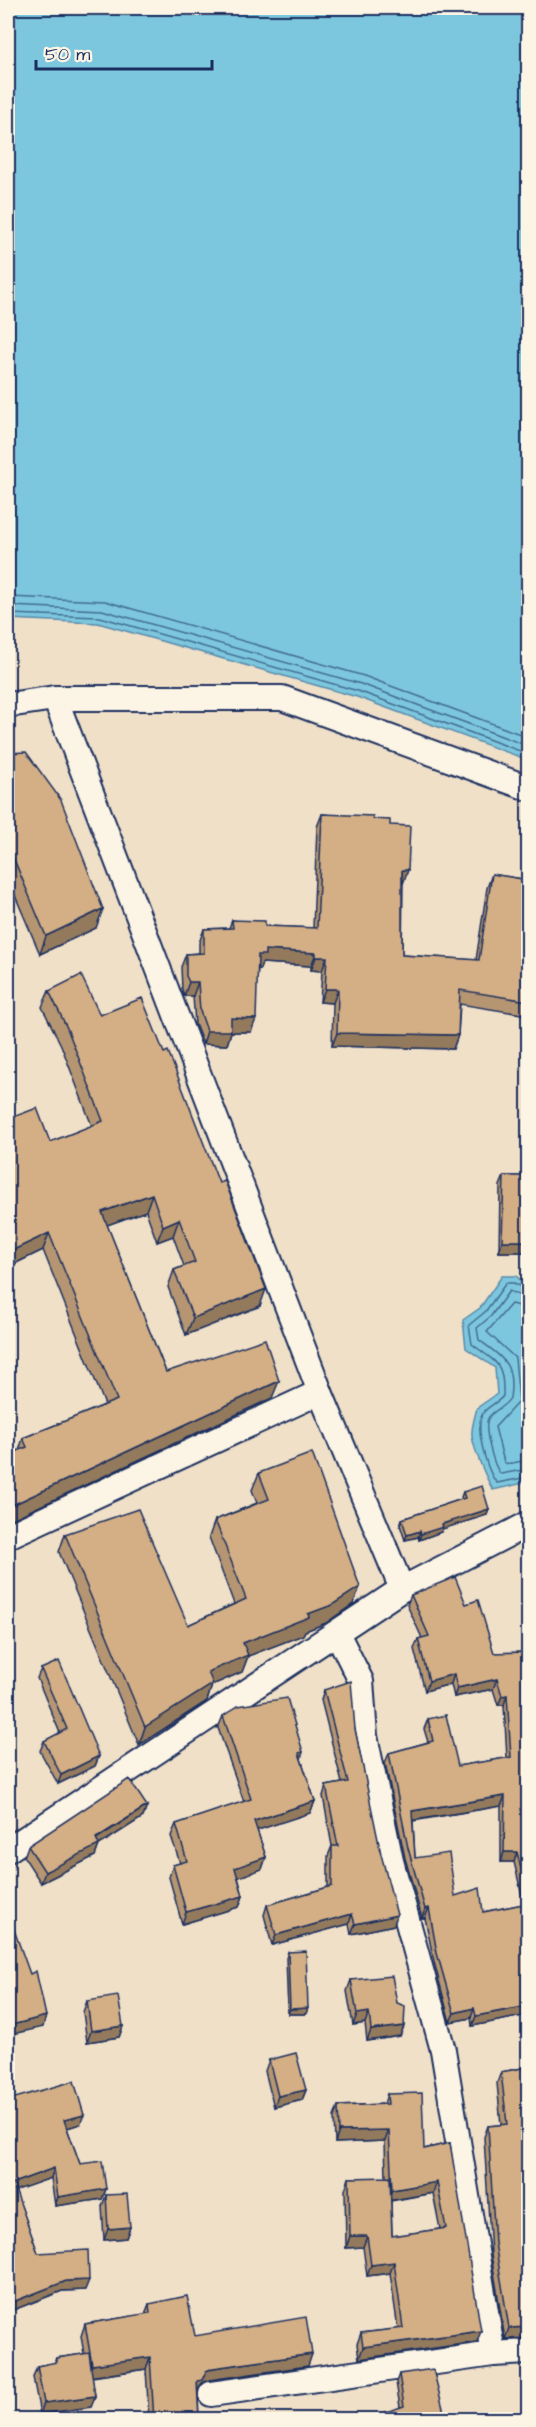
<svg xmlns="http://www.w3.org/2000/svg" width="536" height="2427" font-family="'Architects Daughter',sans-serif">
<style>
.water{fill:#7dc7de;stroke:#568aab;stroke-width:1.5}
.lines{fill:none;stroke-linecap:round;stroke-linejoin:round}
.shore{stroke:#426c91;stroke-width:1.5}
.minor-casing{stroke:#1b2f5e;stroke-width:28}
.minor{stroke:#fcf5e5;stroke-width:24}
.wall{fill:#b69672;stroke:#1b2f5e;stroke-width:1.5;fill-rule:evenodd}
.shaded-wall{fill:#947a5d;stroke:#1b2f5e;stroke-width:1.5}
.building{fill:#d4af85;stroke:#1b2f5e;stroke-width:1.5}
</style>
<rect width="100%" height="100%" fill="#f0e0c8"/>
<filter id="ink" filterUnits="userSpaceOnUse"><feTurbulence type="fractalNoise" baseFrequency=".0167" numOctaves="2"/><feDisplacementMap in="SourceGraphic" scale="12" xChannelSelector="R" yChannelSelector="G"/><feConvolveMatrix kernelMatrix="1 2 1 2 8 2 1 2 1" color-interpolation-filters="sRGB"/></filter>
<g filter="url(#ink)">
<g class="water">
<path d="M 8,8 L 528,8 L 528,760 L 357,697 L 98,623 L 8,619 Z"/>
<path d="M 502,1276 L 516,1276 L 528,1287 L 528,1482 L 493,1490 C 486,1478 474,1450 472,1436 C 471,1427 475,1417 477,1408 L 497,1394 L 495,1368 L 466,1348 L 463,1320 L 480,1308 Z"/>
</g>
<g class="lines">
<g class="shore">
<path d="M 8,597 L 105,601 L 364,676 L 528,737"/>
<path d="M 8,606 L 102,610 L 361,684 L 528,746"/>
<path d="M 8,614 L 100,617 L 358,691 L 528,754"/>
<path d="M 528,1291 L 514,1283 L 506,1283 L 485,1312 L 469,1325 L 472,1344 C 496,1363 504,1361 503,1396 C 498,1403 485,1407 482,1415 C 475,1429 487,1472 497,1483 L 528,1477"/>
<path d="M 528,1299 L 509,1291 L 491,1316 L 477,1328 L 479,1340 C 503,1358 515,1364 510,1398 C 505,1407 495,1409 489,1417 C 482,1426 494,1468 501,1474 L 528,1469"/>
<path d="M 528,1308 L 511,1304 L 487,1332 L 515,1358 L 519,1401 L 495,1427 L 504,1462 L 507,1464 L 528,1460"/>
</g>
<g class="minor-casing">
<g id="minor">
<path d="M 55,698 L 320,1392 L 402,1589"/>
<path d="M 8,705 L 55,698 L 282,698 L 528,788"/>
<path d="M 8,1536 L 320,1392"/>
<path d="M 337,1633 L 361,1681 L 365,1736 L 391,1861 L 443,2050 L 493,2354"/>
<path d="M 8,1850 L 402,1589 L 528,1524"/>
<path d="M 211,2394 L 493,2354 L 528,2352"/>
</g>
</g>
<use href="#minor" class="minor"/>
</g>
<g class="wall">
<path d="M 8,753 L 96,928 L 40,954 L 8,879 Z"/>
<path d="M 322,814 L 373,819 L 390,825 L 403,884 L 402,955 L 476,960 L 487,888 L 492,874 L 528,880 L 528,1015 L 460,1004 L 458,1035 L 453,1049 L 332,1046 L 333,1003 L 320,1002 L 322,971 L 311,970 L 311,966 L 262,963 L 260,969 L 258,969 L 251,1032 L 231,1032 L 227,1045 L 203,1044 L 195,1024 L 193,996 L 184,996 L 182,989 L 181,967 L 186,954 L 199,953 L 199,943 L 204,929 L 229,928 L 232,920 L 265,926 L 313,928 L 317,827 Z"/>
<path d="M 49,991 L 100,1015 L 260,1306 L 186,1335 L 168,1287 L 174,1270 L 184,1266 L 173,1236 L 157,1242 L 146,1211 L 107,1225 L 166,1372 L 272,1398 L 8,1521 L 8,1455 L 19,1451 L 23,1438 L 105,1405 L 43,1250 L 8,1267 L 8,1119 L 50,1142 L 92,1126 L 61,1045 L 42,1007 Z"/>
<path d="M 504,1176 L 528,1176 L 528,1252 L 499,1252 L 500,1186 Z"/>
<path d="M 259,1473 L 353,1604 L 326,1623 L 305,1631 L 303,1635 L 248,1656 L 242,1672 L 212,1685 L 207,1701 L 139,1745 L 59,1552 L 65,1534 L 188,1625 L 234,1604 L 209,1537 L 215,1520 L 257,1503 L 252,1490 Z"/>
<path d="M 463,1492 L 489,1509 L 487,1515 L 442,1529 L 441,1532 L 419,1540 L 418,1537 L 405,1540 L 400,1525 L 402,1519 L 462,1499 L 461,1497 Z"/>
<path d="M 411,1595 L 466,1604 L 494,1653 L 528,1652 L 528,2017 L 528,2015 L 472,2026 L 471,2018 L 450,2022 L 434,1962 L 425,1918 L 422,1918 L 405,1858 L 385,1763 L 389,1753 L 428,1742 L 424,1729 L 428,1719 L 458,1766 L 507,1758 L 504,1705 L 498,1705 L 493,1689 L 454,1697 L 451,1684 L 425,1691 L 414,1649 L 418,1639 L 422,1638 L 407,1605 ZM 501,1806 L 501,1862 L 514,1862 L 524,1904 L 483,1912 L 455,1896 L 415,1858 L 413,1821 Z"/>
<path d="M 41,1669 L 99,1756 L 95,1766 L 58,1784 L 40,1751 L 44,1741 L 60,1733 L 37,1678 Z"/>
<path d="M 324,1690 L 355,1729 L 394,1925 L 351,1934 L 349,1924 L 272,1945 L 264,1915 L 267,1905 L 328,1887 L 328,1856 L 332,1846 L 323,1796 L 326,1786 L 342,1783 L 321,1700 Z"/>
<path d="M 223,1716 L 303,1752 L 301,1759 L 315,1801 L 310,1813 L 257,1830 L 266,1857 L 262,1869 L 238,1877 L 243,1896 L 239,1907 L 182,1924 L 169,1877 L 173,1865 L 180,1863 L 171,1836 L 176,1824 L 244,1802 L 218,1728 Z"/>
<path d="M 147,1806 L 143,1817 L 99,1845 L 95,1856 L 41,1883 L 24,1857 L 28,1846 Z"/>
<path d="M 288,1952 L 306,2014 L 288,2014 L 286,1958 Z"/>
<path d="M 351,1980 L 397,2003 L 404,2026 L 400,2036 L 367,2041 L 365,2023 L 353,2025 L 347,1991 Z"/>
<path d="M 87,2001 L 123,2026 L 119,2037 L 87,2042 L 83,2012 Z"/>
<path d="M 269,2060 L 306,2090 L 302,2100 L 274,2107 L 265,2071 Z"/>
<path d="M 528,2067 L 528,2338 L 505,2339 L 491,2254 L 484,2137 L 488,2126 L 501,2125 L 497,2083 L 501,2072 Z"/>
<path d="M 387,2094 L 424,2149 L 450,2143 L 477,2342 L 359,2359 L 357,2344 L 361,2333 L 398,2329 L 390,2273 L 367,2276 L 363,2247 L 346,2248 L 345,2190 L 349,2178 L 386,2178 L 385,2141 L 335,2143 L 334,2117 L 338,2106 L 384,2104 ZM 433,2193 L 440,2229 L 392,2236 L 391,2201 Z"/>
<path d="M 8,2100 L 80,2124 L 67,2128 L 80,2164 L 106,2189 L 102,2199 L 55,2206 L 51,2178 L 15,2190 L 38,2253 L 85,2290 L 62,2291 L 8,2312 Z"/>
<path d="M 106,2195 L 130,2227 L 126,2238 L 104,2240 L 102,2206 Z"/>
<path d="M 149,2304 L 195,2336 L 308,2366 L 209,2380 L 202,2383 L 198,2391 L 199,2420 L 149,2420 L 146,2369 L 92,2377 L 95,2396 L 91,2407 L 40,2414 L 33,2377 L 37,2366 L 55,2363 L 57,2358 L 84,2354 L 81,2336 L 85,2324 L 145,2314 Z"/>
<path d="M 399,2374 L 446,2420 L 400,2407 L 396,2382 Z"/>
</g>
<g class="shaded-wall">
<path d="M 402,870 L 408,870 L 403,884 Z"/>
<path d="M 103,909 L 96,928 L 40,954 L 46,936 Z"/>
<path d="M 265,950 L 316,953 L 311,966 L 262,963 L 260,969 L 253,969 L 258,955 Z"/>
<path d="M 316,957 L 327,957 L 322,971 L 311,970 Z"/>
<path d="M 189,982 L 198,982 L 193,996 L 184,996 Z"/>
<path d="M 325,989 L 338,989 L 333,1003 L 320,1002 Z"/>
<path d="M 231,1018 L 256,1019 L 251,1032 L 231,1032 L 227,1045 L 203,1044 L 207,1031 Z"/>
<path d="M 337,1033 L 458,1035 L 453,1049 L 332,1046 Z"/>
<path d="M 152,1194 L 146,1211 L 96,1229 L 102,1212 Z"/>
<path d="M 179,1219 L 173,1236 L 157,1242 L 163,1226 Z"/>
<path d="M 49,1233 L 43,1250 L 8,1267 L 8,1257 L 9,1252 Z"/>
<path d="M 502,1241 L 528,1241 L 528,1252 L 499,1252 Z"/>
<path d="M 266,1289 L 260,1306 L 186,1335 L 193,1318 Z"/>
<path d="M 279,1381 L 272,1398 L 8,1521 L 8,1507 Z"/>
<path d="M 489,1509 L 487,1515 L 442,1529 L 441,1532 L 419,1540 L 421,1534 L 442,1524 Z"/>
<path d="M 420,1531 L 418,1537 L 405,1540 L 407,1535 Z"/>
<path d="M 360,1587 L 353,1604 L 326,1623 L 305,1631 L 303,1635 L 248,1656 L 242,1672 L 212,1685 L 207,1701 L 139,1745 L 145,1727 L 243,1643 L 308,1614 Z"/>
<path d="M 454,1674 L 451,1684 L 425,1691 L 429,1681 Z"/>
<path d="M 497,1679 L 493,1689 L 454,1697 L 457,1688 Z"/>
<path d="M 507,1695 L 504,1705 L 498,1705 L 502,1696 Z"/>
<path d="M 99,1756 L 95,1766 L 58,1784 L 61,1775 Z"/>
<path d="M 505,1796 L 501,1806 L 409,1821 L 412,1811 Z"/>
<path d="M 315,1801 L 310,1813 L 249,1833 L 254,1821 Z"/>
<path d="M 147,1806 L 143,1817 L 99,1845 L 95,1856 L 41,1883 L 45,1872 Z"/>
<path d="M 504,1852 L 517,1852 L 514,1862 L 501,1862 Z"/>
<path d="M 266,1857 L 262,1869 L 231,1880 L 235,1868 Z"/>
<path d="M 243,1896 L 239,1907 L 182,1924 L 186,1912 Z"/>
<path d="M 429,1908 L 425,1918 L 422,1918 L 425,1909 Z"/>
<path d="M 352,1914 L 349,1924 L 272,1945 L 276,1935 Z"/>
<path d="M 397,1915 L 394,1925 L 351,1934 L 355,1924 Z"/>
<path d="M 528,2006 L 528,2015 L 472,2026 L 476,2016 Z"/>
<path d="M 308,2008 L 306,2014 L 288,2014 L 290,2009 Z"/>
<path d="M 474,2008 L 471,2018 L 450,2022 L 454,2013 Z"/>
<path d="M 369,2012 L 365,2023 L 353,2025 L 357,2014 Z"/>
<path d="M 46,2016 L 43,2027 L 8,2035 L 8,2026 Z"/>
<path d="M 123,2026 L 119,2037 L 87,2042 L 91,2031 Z"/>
<path d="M 404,2026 L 400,2036 L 367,2041 L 371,2030 Z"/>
<path d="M 306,2090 L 302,2100 L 274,2107 L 278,2096 Z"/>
<path d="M 84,2115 L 80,2124 L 61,2130 L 64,2120 Z"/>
<path d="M 389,2130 L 385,2141 L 335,2143 L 339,2131 Z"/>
<path d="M 54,2168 L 51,2178 L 9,2193 L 13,2183 Z"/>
<path d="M 437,2182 L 433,2193 L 387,2201 L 392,2190 Z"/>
<path d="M 106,2189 L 102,2199 L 55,2206 L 58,2197 Z"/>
<path d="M 130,2227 L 126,2238 L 104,2240 L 108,2229 Z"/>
<path d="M 350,2236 L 367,2236 L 363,2247 L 346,2248 Z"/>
<path d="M 394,2262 L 390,2273 L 367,2276 L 371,2265 Z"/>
<path d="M 89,2280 L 85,2290 L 62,2291 L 8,2312 L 10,2303 L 66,2281 Z"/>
<path d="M 528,2327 L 528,2338 L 505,2339 L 509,2328 Z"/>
<path d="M 481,2331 L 477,2342 L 359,2359 L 363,2347 Z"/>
<path d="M 312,2354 L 308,2366 L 209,2380 L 202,2383 L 197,2392 L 197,2381 L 206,2371 L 213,2368 Z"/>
<path d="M 150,2357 L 146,2369 L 88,2377 L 92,2365 Z"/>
<path d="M 95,2396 L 91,2407 L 40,2414 L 44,2403 Z"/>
</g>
<g class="building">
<path d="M 26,752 L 61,800 L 103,909 L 46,936 L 8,845 L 8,753 Z"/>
<path d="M 322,814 L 373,816 L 373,819 L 390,820 L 390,825 L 410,826 L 408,870 L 402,870 L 402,955 L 479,960 L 492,874 L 528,880 L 528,1001 L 460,990 L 458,1035 L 337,1033 L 338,989 L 325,989 L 327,957 L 316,957 L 316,953 L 265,950 L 265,955 L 258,955 L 256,1019 L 231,1018 L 231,1031 L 207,1031 L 200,1011 L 198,982 L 189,982 L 186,976 L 186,954 L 204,953 L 204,929 L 233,928 L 232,920 L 265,921 L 265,926 L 317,928 Z"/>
<path d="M 81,975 L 100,1015 L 142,998 L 164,1053 L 168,1051 L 219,1183 L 225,1181 L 266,1289 L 193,1318 L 174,1270 L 195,1262 L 179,1219 L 163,1226 L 152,1194 L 102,1212 L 166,1372 L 265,1339 L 279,1381 L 8,1507 L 8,1455 L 27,1447 L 23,1438 L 117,1400 L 49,1233 L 9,1252 L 8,1248 L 8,1119 L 37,1108 L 50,1142 L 103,1121 L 67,1028 L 49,991 Z"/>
<path d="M 504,1176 L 528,1176 L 528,1241 L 502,1241 Z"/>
<path d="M 312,1453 L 360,1587 L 332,1605 L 308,1614 L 309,1617 L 243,1643 L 248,1655 L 208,1672 L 213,1684 L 145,1727 L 65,1534 L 138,1509 L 188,1625 L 246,1599 L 215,1520 L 269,1499 L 259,1473 Z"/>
<path d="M 482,1486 L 489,1509 L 442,1524 L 443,1527 L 421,1534 L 420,1531 L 407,1535 L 402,1519 L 465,1498 L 463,1492 Z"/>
<path d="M 455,1577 L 466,1604 L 478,1600 L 494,1653 L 528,1652 L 528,1898 L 517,1852 L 504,1852 L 505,1796 L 412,1811 L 415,1858 L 449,1853 L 455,1896 L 480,1888 L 483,1912 L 528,1903 L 528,2006 L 476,2016 L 474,2008 L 454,2013 L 437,1953 L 429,1908 L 425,1909 L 408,1848 L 389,1753 L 433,1741 L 428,1719 L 446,1715 L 458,1766 L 511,1757 L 507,1695 L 502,1696 L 497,1679 L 457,1688 L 454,1674 L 429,1681 L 418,1639 L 429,1636 L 411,1595 Z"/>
<path d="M 59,1661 L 99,1756 L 61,1775 L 44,1741 L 67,1729 L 41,1669 Z"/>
<path d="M 351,1681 L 355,1729 L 381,1854 L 397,1915 L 355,1924 L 352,1914 L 276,1935 L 267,1905 L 332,1886 L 332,1846 L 338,1846 L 326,1786 L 348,1782 L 324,1690 Z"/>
<path d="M 287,1698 L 303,1752 L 299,1753 L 315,1801 L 254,1821 L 266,1857 L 235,1868 L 243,1896 L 186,1912 L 173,1865 L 187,1861 L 176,1824 L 251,1799 L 223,1716 L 238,1706 Z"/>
<path d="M 129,1779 L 147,1806 L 96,1838 L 99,1845 L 45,1872 L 28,1846 Z"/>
<path d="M 8,1913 L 30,1974 L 36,1971 L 46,2016 L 8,2026 Z"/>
<path d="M 306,1951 L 308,2008 L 290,2009 L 288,1952 Z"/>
<path d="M 392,1976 L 397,2003 L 405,2006 L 404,2026 L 371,2030 L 369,2012 L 357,2014 L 351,1980 Z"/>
<path d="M 118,1996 L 123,2026 L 91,2031 L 87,2001 Z"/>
<path d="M 296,2053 L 306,2090 L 278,2096 L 269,2060 Z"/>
<path d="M 528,2067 L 528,2327 L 509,2328 L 495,2243 L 488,2126 L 507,2124 L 501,2072 Z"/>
<path d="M 74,2081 L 84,2115 L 64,2120 L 80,2164 L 102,2161 L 106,2189 L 58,2197 L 54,2168 L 13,2183 L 38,2253 L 88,2250 L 89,2280 L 66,2281 L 10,2303 L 8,2297 L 8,2100 Z"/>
<path d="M 422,2093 L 424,2149 L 450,2143 L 481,2331 L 363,2347 L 361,2333 L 403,2328 L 394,2262 L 371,2265 L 367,2236 L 350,2236 L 349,2178 L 390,2177 L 392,2236 L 446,2228 L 437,2182 L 392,2190 L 389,2130 L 339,2131 L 338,2106 L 388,2104 L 387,2094 Z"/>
<path d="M 127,2194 L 130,2227 L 108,2229 L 106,2195 Z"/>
<path d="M 187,2296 L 195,2336 L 306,2317 L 312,2354 L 213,2368 L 206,2371 L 202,2380 L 197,2381 L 199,2420 L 154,2420 L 150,2357 L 92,2365 L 85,2324 L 150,2313 L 149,2304 Z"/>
<path d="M 89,2353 L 95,2396 L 44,2403 L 37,2366 L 57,2362 L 57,2358 Z"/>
<path d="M 433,2369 L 446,2420 L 362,2420 L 404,2406 L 399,2374 Z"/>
</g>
</g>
<rect width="536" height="2427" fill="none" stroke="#fcf5e5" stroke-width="30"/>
<rect x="15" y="15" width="506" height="2397" fill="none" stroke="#1b2f5e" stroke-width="2" filter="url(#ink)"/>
<path d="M36 60v9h176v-9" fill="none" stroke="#1b2f5e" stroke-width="3"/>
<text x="45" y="60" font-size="18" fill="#1b2f5e" stroke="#fcf5e5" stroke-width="4.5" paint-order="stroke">50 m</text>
</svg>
